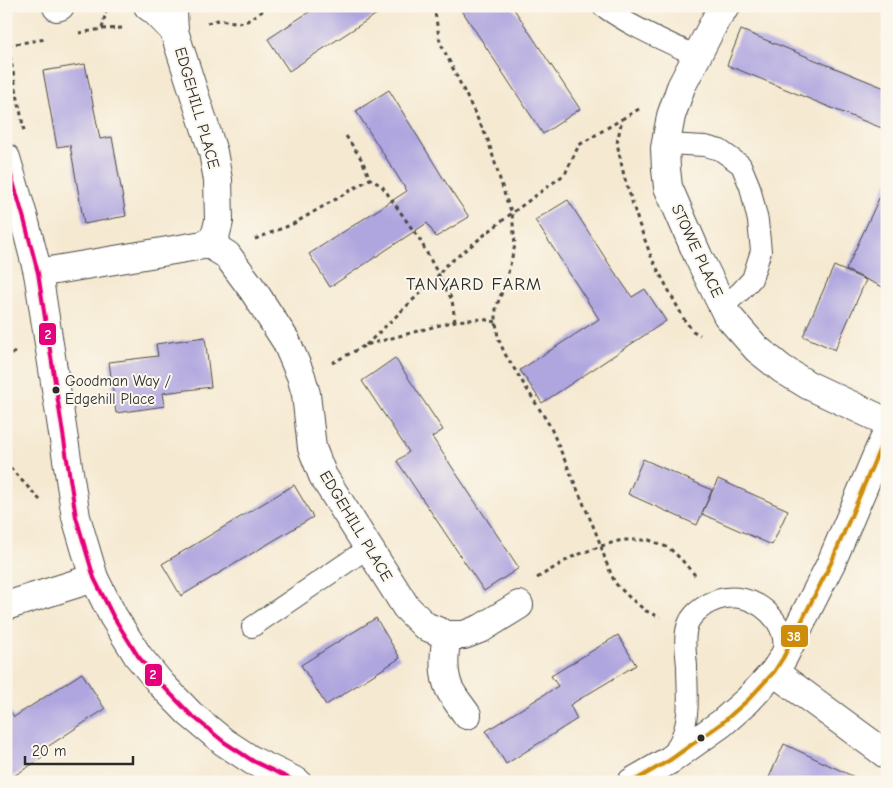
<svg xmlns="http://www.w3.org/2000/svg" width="893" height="788" font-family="'Comic Neue',sans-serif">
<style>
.building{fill:#afa5df}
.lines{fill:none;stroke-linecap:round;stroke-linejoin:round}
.lane-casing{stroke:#494844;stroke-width:22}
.street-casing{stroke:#494844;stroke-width:30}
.path{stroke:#494844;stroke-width:3;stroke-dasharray:4 4;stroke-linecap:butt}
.lane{stroke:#fff;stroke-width:20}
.street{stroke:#fff;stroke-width:28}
.bus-1-casing{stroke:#fbf7ec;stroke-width:8}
.bus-2-casing{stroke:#fbf7ec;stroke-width:8}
.bus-1{stroke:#e5007d;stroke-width:4}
.bus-2{stroke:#ce8d09;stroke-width:4}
.bus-dot{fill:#2b2b2b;stroke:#fbf7ec;stroke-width:2}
.labels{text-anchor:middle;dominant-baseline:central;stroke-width:4;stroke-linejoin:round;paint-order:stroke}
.bus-label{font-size:15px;fill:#2b2b2b;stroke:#fbf7ec;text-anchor:start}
.street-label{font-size:16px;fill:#2b2b2b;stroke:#fbf7ec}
.neighbourhood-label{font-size:18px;letter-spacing:1px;fill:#2b2b2b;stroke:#fbf7ec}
.line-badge{stroke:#fbf7ec;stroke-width:2}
.badge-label{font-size:14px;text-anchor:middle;font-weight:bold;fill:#fff}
</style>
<rect width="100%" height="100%" fill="#fbf7ec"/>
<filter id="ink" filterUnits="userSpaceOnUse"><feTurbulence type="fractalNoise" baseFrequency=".02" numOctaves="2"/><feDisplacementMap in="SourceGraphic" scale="10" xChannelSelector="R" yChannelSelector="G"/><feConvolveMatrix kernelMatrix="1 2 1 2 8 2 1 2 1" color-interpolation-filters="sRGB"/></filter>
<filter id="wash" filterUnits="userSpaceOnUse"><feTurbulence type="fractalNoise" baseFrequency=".0096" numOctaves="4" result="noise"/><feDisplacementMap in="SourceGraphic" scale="20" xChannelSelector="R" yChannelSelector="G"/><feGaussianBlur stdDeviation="1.12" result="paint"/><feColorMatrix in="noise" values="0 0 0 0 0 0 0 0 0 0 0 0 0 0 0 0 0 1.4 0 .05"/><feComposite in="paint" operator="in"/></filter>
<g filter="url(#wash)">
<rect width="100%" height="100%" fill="#f5e9d1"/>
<g id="blocks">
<g class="building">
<path d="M 318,6 L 389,6 L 289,71 L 268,39 Z"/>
<path d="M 459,6 L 512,6 L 580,109 L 543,134 Z"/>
<path d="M 741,30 L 887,89 L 887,130 L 851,116 L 727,65 Z"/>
<path d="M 85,64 L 100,139 L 112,137 L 126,216 L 84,224 L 70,145 L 57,147 L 43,71 Z"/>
<path d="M 389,90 L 448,186 L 469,217 L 436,237 L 427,223 L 330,287 L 309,254 L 407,191 L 356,111 Z"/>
<path d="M 887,181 L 887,289 L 846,270 Z"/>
<path d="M 568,200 L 609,264 L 632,297 L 645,289 L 666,321 L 542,403 L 520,370 L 599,319 L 535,220 Z"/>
<path d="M 834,266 L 866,280 L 835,350 L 803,336 Z"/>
<path d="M 205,337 L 211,387 L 163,393 L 165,406 L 116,413 L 109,362 L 158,356 L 156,344 Z"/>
<path d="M 395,358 L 443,430 L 432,437 L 519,568 L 484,591 L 397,461 L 409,452 L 362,381 Z"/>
<path d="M 643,459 L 712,490 L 702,513 L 718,479 L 788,510 L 772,545 L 702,514 L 697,525 L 628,494 Z"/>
<path d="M 294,485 L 313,517 L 181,596 L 162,564 Z"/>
<path d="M 376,618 L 400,658 L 326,705 L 301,665 Z"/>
<path d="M 618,635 L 636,665 L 570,705 L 577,719 L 506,764 L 486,731 L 558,686 L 551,676 Z"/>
<path d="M 82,673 L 105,709 L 38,753 L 42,758 L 6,781 L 6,705 L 14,717 Z"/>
<path d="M 784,744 L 865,782 L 767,782 Z"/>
</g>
</g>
</g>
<g filter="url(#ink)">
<use href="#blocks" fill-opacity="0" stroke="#494844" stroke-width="1"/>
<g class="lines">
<g class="lane-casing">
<g id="lane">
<path d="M 602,6 C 631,27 665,41 697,56"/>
<path d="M 666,144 L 705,146 L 720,150 L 741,165 L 750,187 L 758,221 L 761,251 L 752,279 L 740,292 L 723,306"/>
<path d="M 252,627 L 368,548"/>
<path d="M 671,759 C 674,752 678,745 681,738 C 691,716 687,689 687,666 C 686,653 683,637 688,624 C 691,616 696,612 703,607 C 724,592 750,595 769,613 C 783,627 785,639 783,658"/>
</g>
</g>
<g class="street-casing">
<g id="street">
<path d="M 148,6 L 155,11 L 174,31"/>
<path d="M 175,6 L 173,12 L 174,31 L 213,152 L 218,180 L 219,221 L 216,233 L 209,244 L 227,255 L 253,290 L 286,341 L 301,376 L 306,394 L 312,448 L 323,476 L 406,607 L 425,626 L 447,635 L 464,635 L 482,628 L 519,605"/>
<path d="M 726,6 L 717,17 L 681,87 L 671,116 L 665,148 L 666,169 L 668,187 L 698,256 L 727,315 L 757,349 L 782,369 L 808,385 L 887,422"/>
<path d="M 57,7 L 60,6"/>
<path d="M 6,158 L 24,219 L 38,273 L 76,517 L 94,578 L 113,616 L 138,656 L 162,685 L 190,714 L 224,742 L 253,761 L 297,782"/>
<path d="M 38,273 L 209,244"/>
<path d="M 6,606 L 94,578"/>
<path d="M 447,635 C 444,652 442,672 449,688 C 453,697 461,706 467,715"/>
<path d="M 774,672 L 887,755"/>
<path d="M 632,782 L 670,760 L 722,723 L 748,700 L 774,672 L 783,658 L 831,563 L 880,448 L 887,434"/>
</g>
</g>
<g class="path">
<path d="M 434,6 L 437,25 L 440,42 L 488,140 L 506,199 L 512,213 L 515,245 L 506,281 L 496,308 L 496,322 L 498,338 L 505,354 L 550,426 L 594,528 L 601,546 L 606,562 L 615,583 L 629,597 L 646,611 L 660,617"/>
<path d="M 207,23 L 218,20 L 244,23 L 270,6"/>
<path d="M 102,29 L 124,28"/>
<path d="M 79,33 L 102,29 L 107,6"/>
<path d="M 6,41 L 8,45 L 24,131"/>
<path d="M 8,45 L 46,39"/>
<path d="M 639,109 L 622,119 L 617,143 L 624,176 L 639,224 L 652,259 L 685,321 L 693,331 L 700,335"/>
<path d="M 346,136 L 362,160 L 370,179"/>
<path d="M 255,239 L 293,224 L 370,179 L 382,186 L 420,240 L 452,300 L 455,321"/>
<path d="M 366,345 L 439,275 L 444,267 L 512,213 L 565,174 L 579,145 L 622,119"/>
<path d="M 6,360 L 17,350"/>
<path d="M 332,363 L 366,345 L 455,321 L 482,319 L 496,322"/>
<path d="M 6,461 L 13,471 L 40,500"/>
<path d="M 537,578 L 572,557 L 601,546 L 622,540 L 649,540 L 669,548 L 681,559 L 695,575"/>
</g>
<use href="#lane" class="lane"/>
<use href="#street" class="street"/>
<g class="bus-1-casing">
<path id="bus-1" d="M 6,158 L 24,219 L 38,273 L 76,517 L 94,578 L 113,616 L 138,656 L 162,685 L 190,714 L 224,742 L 253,761 L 297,782"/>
</g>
<g class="bus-2-casing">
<path id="bus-2" d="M 632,782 L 670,760 L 722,723 L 748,700 L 774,672 L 783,658 L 831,563 L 880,448 L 887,434"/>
</g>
<use href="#bus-1" class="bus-1"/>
<use href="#bus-2" class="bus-2"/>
</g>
</g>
<g class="bus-dot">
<circle cx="56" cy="390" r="4.5"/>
<circle cx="701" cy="738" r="4.5"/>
</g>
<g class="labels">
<g class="bus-label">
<text x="65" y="381">Goodman Way /<tspan x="65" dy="18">Edgehill Place</tspan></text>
</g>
<g class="street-label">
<text transform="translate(197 108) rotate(74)">EDGEHILL PLACE</text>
<text transform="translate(697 251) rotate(65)">STOWE PLACE</text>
<text transform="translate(356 526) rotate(59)">EDGEHILL PLACE</text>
</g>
<g class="neighbourhood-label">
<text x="474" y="284">TANYARD FARM</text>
</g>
</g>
<g class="line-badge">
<rect x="38" y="322" width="19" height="24" rx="5" fill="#e5007d"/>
<rect x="780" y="624" width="29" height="24" rx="5" fill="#ce8d09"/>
<rect x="144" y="663" width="19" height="24" rx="5" fill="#e5007d"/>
</g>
<g class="badge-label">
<text x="48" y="339">2</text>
<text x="794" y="641">38</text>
<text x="153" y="679">2</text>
</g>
<rect width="893" height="788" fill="none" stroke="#fbf7ec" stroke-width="25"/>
<path d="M25 756v8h108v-8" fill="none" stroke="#2b2b2b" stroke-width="2.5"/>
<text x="32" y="756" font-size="15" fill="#2b2b2b" stroke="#fbf7ec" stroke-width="4" paint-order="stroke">20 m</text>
</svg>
